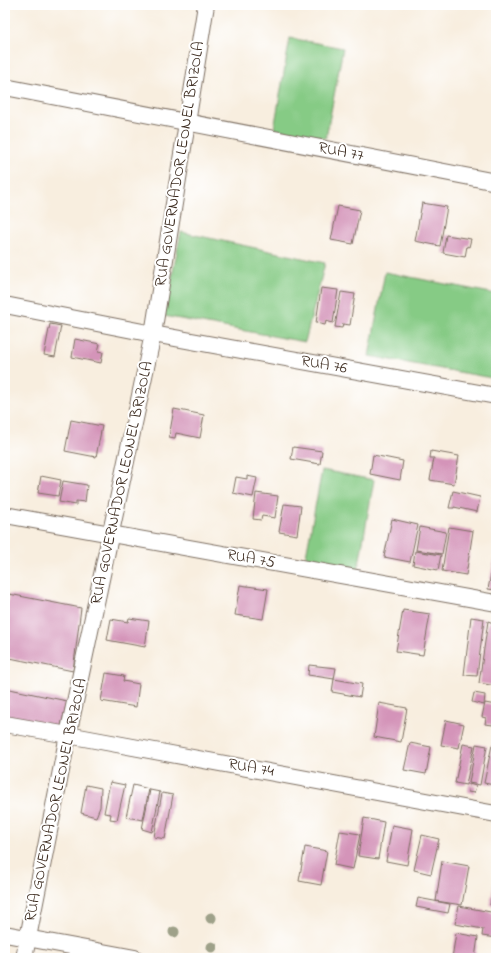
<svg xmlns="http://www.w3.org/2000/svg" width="501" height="963" font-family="'Indie Flower',sans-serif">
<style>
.green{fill:#86cb85;stroke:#607a52}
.building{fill:#d494b9}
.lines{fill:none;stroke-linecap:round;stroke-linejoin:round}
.minor-casing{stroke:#7d6f62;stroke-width:18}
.minor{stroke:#fff;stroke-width:16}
.tree{fill:#9ea189}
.labels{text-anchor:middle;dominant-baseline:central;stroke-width:4;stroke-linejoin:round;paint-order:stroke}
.street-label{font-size:16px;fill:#3b2a1e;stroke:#fff}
</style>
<rect width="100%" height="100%" fill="#fff"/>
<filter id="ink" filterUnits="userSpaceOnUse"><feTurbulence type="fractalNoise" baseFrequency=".025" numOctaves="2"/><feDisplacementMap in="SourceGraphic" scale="8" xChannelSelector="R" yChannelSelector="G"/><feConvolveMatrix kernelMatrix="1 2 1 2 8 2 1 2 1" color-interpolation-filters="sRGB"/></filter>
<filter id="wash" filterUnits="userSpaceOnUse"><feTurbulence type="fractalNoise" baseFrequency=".012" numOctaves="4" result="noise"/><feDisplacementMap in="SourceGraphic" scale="16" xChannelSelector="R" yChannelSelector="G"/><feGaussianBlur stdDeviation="0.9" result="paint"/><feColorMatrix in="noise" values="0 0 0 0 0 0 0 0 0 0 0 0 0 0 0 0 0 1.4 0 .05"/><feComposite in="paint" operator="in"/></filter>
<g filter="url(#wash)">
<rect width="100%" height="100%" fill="#f8eedf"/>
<g class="green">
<path d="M 290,38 L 343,48 L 326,138 L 274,129 Z"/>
<path d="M 181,232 L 325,263 L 305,342 L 164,316 Z"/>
<path d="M 385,272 L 496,294 L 496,341 L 492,378 L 369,356 Z"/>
<path d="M 322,470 L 374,480 L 358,570 L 305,561 Z"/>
</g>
<g id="blocks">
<g class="building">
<path d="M 422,203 L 447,207 L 440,246 L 415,241 Z"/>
<path d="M 338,206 L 360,210 L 353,244 L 331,240 Z"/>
<path d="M 446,235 L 471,239 L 469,247 L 467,246 L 465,257 L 443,253 Z"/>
<path d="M 321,288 L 338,290 L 333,323 L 326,321 L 325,325 L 316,323 Z"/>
<path d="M 341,292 L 355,294 L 350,325 L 343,324 L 342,328 L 335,327 Z"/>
<path d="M 50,324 L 61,326 L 55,357 L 44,355 Z"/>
<path d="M 75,339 L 100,344 L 98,351 L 103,352 L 101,363 L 72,357 Z"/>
<path d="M 174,409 L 204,415 L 200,438 L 176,433 L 175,438 L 169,437 Z"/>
<path d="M 71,420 L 102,426 L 96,457 L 65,451 Z"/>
<path d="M 293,447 L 322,451 L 320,464 L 291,459 Z"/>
<path d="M 431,451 L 459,456 L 454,484 L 430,480 L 434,458 L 430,458 Z"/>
<path d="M 373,455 L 403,461 L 400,480 L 370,474 Z"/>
<path d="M 41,476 L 61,480 L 58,496 L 38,493 Z"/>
<path d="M 247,476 L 257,478 L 253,497 L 233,493 L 236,477 L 247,479 Z"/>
<path d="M 63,481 L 87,485 L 85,502 L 76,501 L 76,505 L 59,502 Z"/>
<path d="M 453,491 L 480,497 L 477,512 L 454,507 L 454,508 L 449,508 Z"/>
<path d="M 256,493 L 278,496 L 275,518 L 262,516 L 261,520 L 253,519 Z"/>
<path d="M 284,504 L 301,506 L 297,535 L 279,532 Z"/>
<path d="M 392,519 L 418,525 L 410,562 L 384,557 Z"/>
<path d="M 420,527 L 446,532 L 442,554 L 416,550 Z"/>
<path d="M 449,527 L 473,531 L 466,575 L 442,571 Z"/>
<path d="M 415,551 L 441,555 L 438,570 L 413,565 Z"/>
<path d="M 495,555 L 496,555 L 496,590 L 488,589 Z"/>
<path d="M 240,585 L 268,589 L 263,619 L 235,615 Z"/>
<path d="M 9,594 L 81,608 L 73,671 L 5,657 L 5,616 Z"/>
<path d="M 403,610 L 430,614 L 423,655 L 396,651 Z"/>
<path d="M 471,617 L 484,619 L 477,676 L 464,675 Z"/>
<path d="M 129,618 L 149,621 L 145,647 L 107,640 L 111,619 L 128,622 Z"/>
<path d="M 488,621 L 496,624 L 496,686 L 479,683 Z"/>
<path d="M 309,665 L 336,668 L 334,679 L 308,675 Z"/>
<path d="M 106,673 L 124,676 L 123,681 L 139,684 L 136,707 L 101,701 Z"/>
<path d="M 334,679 L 362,684 L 360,697 L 332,692 Z"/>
<path d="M 5,688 L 67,701 L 60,730 L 5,720 Z"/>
<path d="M 474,693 L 485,695 L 484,705 L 472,702 Z"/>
<path d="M 379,703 L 407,708 L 401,742 L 374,737 Z"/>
<path d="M 485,703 L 496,705 L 493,725 L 485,724 L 486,718 L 482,717 Z"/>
<path d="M 446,720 L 464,724 L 459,748 L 441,745 Z"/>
<path d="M 410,743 L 431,747 L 426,774 L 404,770 Z"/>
<path d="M 463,744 L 474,746 L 466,785 L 455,783 Z"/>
<path d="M 476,744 L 487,746 L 480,785 L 469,783 Z"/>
<path d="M 492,745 L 496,746 L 496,777 L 494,785 L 484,783 Z"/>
<path d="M 110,782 L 125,785 L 117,820 L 110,819 L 111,814 L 104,813 Z"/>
<path d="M 469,784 L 476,786 L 474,793 L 468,792 Z"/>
<path d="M 86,785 L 101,788 L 100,807 L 96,817 L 81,813 Z"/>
<path d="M 133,785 L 149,789 L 143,820 L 126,817 Z"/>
<path d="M 150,790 L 160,792 L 152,832 L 142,829 Z"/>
<path d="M 162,793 L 173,795 L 165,839 L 154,837 Z"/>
<path d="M 364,818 L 384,822 L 378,859 L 358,856 Z"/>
<path d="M 392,825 L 413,829 L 407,865 L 386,861 Z"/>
<path d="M 340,831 L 360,834 L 353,869 L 334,865 Z"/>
<path d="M 422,835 L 439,839 L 431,874 L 414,870 Z"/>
<path d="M 305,847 L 327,851 L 321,885 L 299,881 Z"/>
<path d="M 442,861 L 469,866 L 462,905 L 436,901 Z"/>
<path d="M 495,878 L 496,878 L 496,907 L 490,905 Z"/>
<path d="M 418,898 L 450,904 L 448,913 L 416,907 Z"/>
<path d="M 459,906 L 496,913 L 496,938 L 482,936 L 483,929 L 455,924 Z"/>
<path d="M 456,933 L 478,937 L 475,958 L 452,958 Z"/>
</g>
</g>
</g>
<g filter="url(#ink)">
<use href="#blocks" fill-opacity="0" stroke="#7d6f62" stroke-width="1"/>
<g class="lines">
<g class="minor-casing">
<g id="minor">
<path d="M 5,87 L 496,182"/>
<path d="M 5,305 L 153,334 L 496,396"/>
<path d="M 5,515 L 496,603"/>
<path d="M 5,724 L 68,735 L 496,814"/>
<path d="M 5,934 L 135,958"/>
<path d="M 24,958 L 68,735 L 153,334 L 206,5"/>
</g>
</g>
<use href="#minor" class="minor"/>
</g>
<g class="tree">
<circle cx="211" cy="918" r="5.5"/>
<circle cx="174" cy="932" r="5.5"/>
<circle cx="212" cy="947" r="5.5"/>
</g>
</g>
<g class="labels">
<g class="street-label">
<text transform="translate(341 152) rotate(11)">RUA 77</text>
<text transform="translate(180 164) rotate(-81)">RUA GOVERNADOR LEONEL BRIZOLA</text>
<text transform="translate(324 365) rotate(10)">RUA 76</text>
<text transform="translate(122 483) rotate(-78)">RUA GOVERNADOR LEONEL BRIZOLA</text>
<text transform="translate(251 559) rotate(10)">RUA 75</text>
<text transform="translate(251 768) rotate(10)">RUA 74</text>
<text transform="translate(56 800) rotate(-78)">RUA GOVERNADOR LEONEL BRIZOLA</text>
</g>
</g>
<rect width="501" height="963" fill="none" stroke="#fff" stroke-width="20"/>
</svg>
